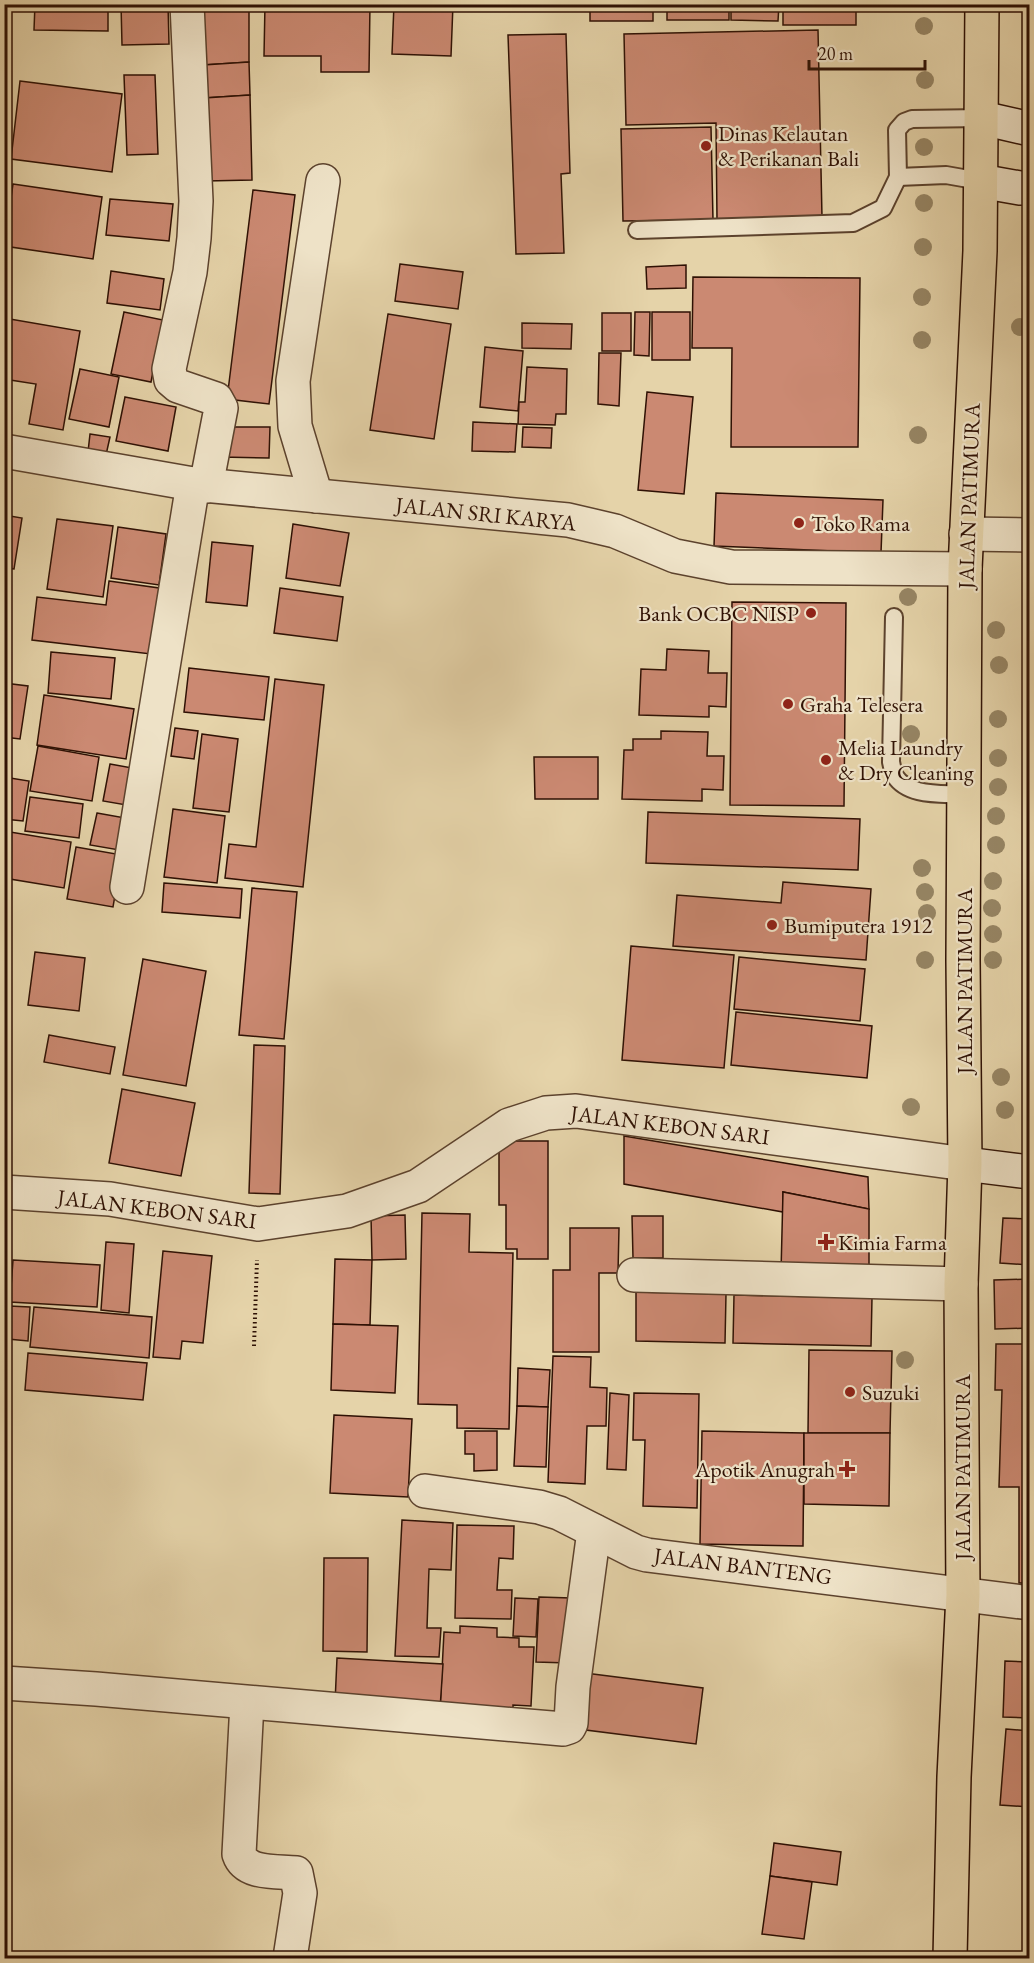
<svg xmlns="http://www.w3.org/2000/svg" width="1034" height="1963" font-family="'EB Garamond',serif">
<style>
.building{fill:#cb8972;stroke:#2f1104;stroke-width:1.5}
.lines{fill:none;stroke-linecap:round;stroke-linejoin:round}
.lane-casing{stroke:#5c422d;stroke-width:20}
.street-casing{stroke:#5c422d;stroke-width:36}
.secondary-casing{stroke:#2f1104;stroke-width:36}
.primary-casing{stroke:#2f1104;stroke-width:36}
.path{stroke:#2f1104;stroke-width:4;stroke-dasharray:1.5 3;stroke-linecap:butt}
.lane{stroke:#eee2c7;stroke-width:16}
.street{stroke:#eee2c7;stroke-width:33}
.secondary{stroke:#eee2c7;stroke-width:33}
.primary{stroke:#e5d3a9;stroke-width:33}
.tree{fill:#968564}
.poi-dot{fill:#8f2418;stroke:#eee2c7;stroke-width:2}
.labels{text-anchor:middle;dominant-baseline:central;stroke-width:4.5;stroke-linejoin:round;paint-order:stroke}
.poi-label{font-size:22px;fill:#2f1104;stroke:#eee2c7;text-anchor:start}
.street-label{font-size:22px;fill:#2f1104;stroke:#eee2c7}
</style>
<rect width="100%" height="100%" fill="#e5d3a9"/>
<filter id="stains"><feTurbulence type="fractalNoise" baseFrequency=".00333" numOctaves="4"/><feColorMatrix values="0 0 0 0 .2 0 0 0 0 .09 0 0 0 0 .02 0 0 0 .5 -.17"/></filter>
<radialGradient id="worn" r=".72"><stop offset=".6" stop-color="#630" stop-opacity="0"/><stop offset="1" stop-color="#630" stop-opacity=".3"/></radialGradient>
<g class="building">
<path d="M 35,4 L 108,4 L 108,31 L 34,30 Z"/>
<path d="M 121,4 L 168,4 L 169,44 L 122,45 Z"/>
<path d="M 202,4 L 249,4 L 249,62 L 203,65 Z"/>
<path d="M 265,4 L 370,4 L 369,72 L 321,72 L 321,56 L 264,56 Z"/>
<path d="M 394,4 L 453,4 L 451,56 L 392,54 Z"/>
<rect x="590" y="4" width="63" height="17"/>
<rect x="667" y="4" width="62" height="16"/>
<path d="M 731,4 L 779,4 L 778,21 L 731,20 Z"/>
<rect x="783" y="4" width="73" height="21"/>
<path d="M 818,30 L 822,217 L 717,219 L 716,123 L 626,125 L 624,34 Z"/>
<path d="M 566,34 L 570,173 L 561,174 L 564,253 L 516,254 L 508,35 Z"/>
<path d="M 249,62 L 250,95 L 204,98 L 203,65 Z"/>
<path d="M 124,75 L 155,75 L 158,154 L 127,155 Z"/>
<path d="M 20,81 L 122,94 L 112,172 L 11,159 Z"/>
<path d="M 250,95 L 252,180 L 206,181 L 204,98 Z"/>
<path d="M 711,127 L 713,220 L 623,221 L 621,129 Z"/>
<path d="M 13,184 L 102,197 L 93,259 L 4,246 Z"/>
<path d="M 253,190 L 295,195 L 269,404 L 227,399 Z"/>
<path d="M 110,199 L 173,204 L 169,241 L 106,235 Z"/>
<path d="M 400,264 L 463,272 L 458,309 L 395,301 Z"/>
<path d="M 686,265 L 686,288 L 647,289 L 646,267 Z"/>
<path d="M 111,271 L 164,279 L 160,310 L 107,303 Z"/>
<path d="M 693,277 L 860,278 L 858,447 L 731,447 L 732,348 L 692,348 Z"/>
<path d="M 124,312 L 163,320 L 151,382 L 111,374 Z"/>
<path d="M 635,312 L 650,312 L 649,356 L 634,355 Z"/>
<rect x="652" y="312" width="38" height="48"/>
<rect x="602" y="313" width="29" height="38"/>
<path d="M 388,314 L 451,324 L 434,439 L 370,430 Z"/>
<path d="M 4,318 L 80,331 L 63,430 L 29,424 L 36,384 L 4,379 Z"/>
<path d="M 522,323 L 572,324 L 571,349 L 522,348 Z"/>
<path d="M 485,347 L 523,351 L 518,411 L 480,407 Z"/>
<path d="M 599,353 L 621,353 L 619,406 L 598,404 Z"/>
<path d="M 527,367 L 567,369 L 566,414 L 556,414 L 555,425 L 518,424 L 519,402 L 525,402 Z"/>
<path d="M 80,369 L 119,377 L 109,427 L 69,419 Z"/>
<path d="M 647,392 L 693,397 L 684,494 L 638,490 Z"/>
<path d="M 125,397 L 176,407 L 168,451 L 116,441 Z"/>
<path d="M 473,422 L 517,424 L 515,452 L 472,451 Z"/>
<path d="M 221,427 L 270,427 L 269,458 L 221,457 Z"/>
<path d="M 523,427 L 552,428 L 551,448 L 522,447 Z"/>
<path d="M 90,434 L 110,437 L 106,455 L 88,452 Z"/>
<path d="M 716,493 L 883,500 L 881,553 L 714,546 Z"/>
<path d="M 4,515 L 22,518 L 14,569 L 4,568 Z"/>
<path d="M 57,519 L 113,526 L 103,597 L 47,589 Z"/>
<path d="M 293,524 L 349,533 L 340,586 L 286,578 Z"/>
<path d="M 118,527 L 166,534 L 159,585 L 111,578 Z"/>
<path d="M 212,542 L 253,546 L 247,606 L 206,602 Z"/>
<path d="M 109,581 L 159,588 L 151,654 L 32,640 L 37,597 L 106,605 Z"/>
<path d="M 280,588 L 343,597 L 337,641 L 274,633 Z"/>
<path d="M 732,602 L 846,603 L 844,806 L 730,805 Z"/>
<path d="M 667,649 L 709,651 L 708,673 L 727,673 L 726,707 L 709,706 L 709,717 L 639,715 L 641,669 L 666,670 Z"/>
<path d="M 51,652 L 115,658 L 111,699 L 48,693 Z"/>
<path d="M 189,668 L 269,677 L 264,720 L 184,712 Z"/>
<path d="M 275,679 L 324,685 L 303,887 L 225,878 L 229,844 L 256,847 Z"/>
<path d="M 4,683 L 28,686 L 20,739 L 4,737 Z"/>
<path d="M 44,695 L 134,709 L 126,759 L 37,745 Z"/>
<path d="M 175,728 L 198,731 L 194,759 L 171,756 Z"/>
<path d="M 661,731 L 708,732 L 707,756 L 724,756 L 723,790 L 702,789 L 702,801 L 622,799 L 624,750 L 633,750 L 633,739 L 661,739 Z"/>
<path d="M 202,734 L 238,739 L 229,812 L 193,808 Z"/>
<path d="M 38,746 L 99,757 L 92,801 L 30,791 Z"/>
<path d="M 534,757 L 598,757 L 598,799 L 535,799 Z"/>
<path d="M 110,764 L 138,769 L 132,806 L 103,801 Z"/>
<path d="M 4,777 L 29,781 L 23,821 L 4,819 Z"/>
<path d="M 30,797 L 83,804 L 79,838 L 25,831 Z"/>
<path d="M 173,809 L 225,816 L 217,883 L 164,877 Z"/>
<path d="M 648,812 L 860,819 L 858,870 L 646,863 Z"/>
<path d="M 97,813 L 131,819 L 125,851 L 90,845 Z"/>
<path d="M 4,831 L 71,842 L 64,888 L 4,878 Z"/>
<path d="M 76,847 L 122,855 L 113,907 L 67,899 Z"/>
<path d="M 783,882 L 871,889 L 866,960 L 673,946 L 677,895 L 781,903 Z"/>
<path d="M 164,883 L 242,889 L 240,918 L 162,912 Z"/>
<path d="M 252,888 L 297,892 L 284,1039 L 239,1035 Z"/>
<path d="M 631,946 L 734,955 L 724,1068 L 622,1060 Z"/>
<path d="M 35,952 L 85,958 L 79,1011 L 28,1005 Z"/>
<path d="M 739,957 L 865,969 L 860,1021 L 734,1009 Z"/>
<path d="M 143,959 L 206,971 L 186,1086 L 123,1075 Z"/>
<path d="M 736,1012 L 872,1026 L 867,1078 L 731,1065 Z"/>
<path d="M 49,1035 L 115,1047 L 110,1074 L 44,1062 Z"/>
<path d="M 254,1045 L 285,1046 L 280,1194 L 249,1193 Z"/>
<path d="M 122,1089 L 195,1103 L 181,1176 L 109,1163 Z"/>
<path d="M 624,1136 L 868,1177 L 869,1209 L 783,1192 L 783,1212 L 624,1184 Z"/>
<path d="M 499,1141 L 548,1141 L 548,1259 L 517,1259 L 517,1249 L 506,1249 L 506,1205 L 499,1205 Z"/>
<path d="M 783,1192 L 869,1209 L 869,1271 L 781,1272 Z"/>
<path d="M 422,1213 L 470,1214 L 469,1252 L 513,1253 L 509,1429 L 457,1428 L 457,1405 L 418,1404 Z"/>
<path d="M 405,1215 L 406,1259 L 372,1260 L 371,1216 Z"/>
<path d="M 632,1216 L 663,1216 L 663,1258 L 633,1258 Z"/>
<path d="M 1003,1218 L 1030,1219 L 1030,1265 L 1000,1263 Z"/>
<path d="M 570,1228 L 619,1228 L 618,1273 L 599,1273 L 599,1352 L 553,1352 L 553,1270 L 570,1270 Z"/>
<path d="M 106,1242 L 134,1244 L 129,1313 L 101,1310 Z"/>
<path d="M 163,1251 L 212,1256 L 203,1343 L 182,1341 L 180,1359 L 153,1357 Z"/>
<path d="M 335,1259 L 372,1260 L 370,1325 L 333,1324 Z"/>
<path d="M 13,1260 L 100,1265 L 97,1307 L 10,1302 Z"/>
<path d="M 1030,1279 L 1030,1328 L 995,1329 L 994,1280 Z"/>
<path d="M 636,1292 L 726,1294 L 725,1343 L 636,1341 Z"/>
<path d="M 734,1295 L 872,1298 L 871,1346 L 733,1343 Z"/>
<path d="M 9,1306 L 30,1307 L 28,1341 L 8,1339 Z"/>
<path d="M 34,1307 L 152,1317 L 149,1358 L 30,1347 Z"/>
<path d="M 333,1324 L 398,1326 L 395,1393 L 331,1390 Z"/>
<path d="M 996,1344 L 1030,1344 L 1030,1583 L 1019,1583 L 1019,1487 L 999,1487 L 1002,1390 L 995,1390 Z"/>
<path d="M 809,1350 L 892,1351 L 890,1433 L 808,1433 Z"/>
<path d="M 28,1353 L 147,1363 L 143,1400 L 25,1390 Z"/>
<path d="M 553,1356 L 591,1357 L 590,1387 L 607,1388 L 606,1426 L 587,1426 L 585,1484 L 548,1482 Z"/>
<path d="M 518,1368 L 550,1370 L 548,1407 L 517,1406 Z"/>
<path d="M 610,1393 L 629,1395 L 626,1470 L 607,1469 Z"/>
<path d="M 634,1393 L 699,1394 L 697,1508 L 643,1506 L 645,1440 L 633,1440 Z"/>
<path d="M 517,1406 L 548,1407 L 546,1467 L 514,1466 Z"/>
<path d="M 334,1415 L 412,1419 L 408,1497 L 330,1493 Z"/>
<path d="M 465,1431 L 497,1431 L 497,1470 L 474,1471 L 474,1454 L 465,1454 Z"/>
<path d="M 702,1431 L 804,1433 L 803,1546 L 700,1544 Z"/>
<path d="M 804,1433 L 890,1433 L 889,1506 L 804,1504 Z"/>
<path d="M 402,1520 L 453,1523 L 451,1570 L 429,1569 L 427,1628 L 441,1628 L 439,1657 L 395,1656 Z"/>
<path d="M 457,1525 L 514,1526 L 513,1559 L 499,1558 L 497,1590 L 512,1590 L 511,1619 L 455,1618 Z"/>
<path d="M 324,1558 L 368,1558 L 367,1652 L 323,1651 Z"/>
<path d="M 539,1597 L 571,1598 L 568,1663 L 536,1662 Z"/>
<path d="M 515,1598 L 538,1599 L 536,1637 L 513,1636 Z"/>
<path d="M 460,1626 L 497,1628 L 497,1637 L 519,1638 L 519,1647 L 534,1647 L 531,1706 L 513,1705 L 513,1713 L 440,1709 L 444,1632 L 460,1633 Z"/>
<path d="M 337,1658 L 443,1664 L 440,1709 L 335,1703 Z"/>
<path d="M 1005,1661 L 1030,1662 L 1030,1718 L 1003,1717 Z"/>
<path d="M 585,1673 L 703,1688 L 696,1744 L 578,1729 Z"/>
<path d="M 1006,1729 L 1030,1731 L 1030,1807 L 1000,1805 Z"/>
<path d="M 774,1843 L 841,1852 L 837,1885 L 770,1876 Z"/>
<path d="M 770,1876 L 812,1882 L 804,1939 L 762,1934 Z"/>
</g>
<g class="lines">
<g class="lane-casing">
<g id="lane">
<path d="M 898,177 L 946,175 L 980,181"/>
<path d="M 637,230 L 853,223 L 883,208 L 898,177 L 897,130 L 904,122 L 912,119 L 982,118"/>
<path d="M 894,617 L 891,762 C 892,766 893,773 895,776 C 908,797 943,793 964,795"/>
</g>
</g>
<g class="street-casing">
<g id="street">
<path d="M 187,4 L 196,201 L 194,238 L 190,272 L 169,369 L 171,380 L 178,386 L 216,399 L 221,408 L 206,486"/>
<path d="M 4,451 L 193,484 L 568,520 L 615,531 L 675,556 L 731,567 L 965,569"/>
<path d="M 316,496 L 295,426 L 293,381 L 323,181"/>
<path d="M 966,534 L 1030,535"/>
<path d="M 127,887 L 193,484"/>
<path d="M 4,1192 L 110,1199 L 258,1224 L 347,1211 L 418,1186 L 509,1125 L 546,1113 L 576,1111 L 965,1164"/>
<path d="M 634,1275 L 961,1284"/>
<path d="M 425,1491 L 539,1507 L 559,1513 L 636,1552 L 647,1555 L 1030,1603"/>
<path d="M 4,1683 L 96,1689 L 563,1729 L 569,1727 L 571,1723 L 573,1687 L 594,1531"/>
<path d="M 247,1703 L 239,1854 C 246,1875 277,1871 296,1873 L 300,1893 L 290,1958"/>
</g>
</g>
<g class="secondary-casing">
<g id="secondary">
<path d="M 982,118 L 1030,129"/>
<path d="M 980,181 L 1020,188 L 1030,188"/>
<path d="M 965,1164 L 1030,1172"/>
</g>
</g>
<g class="primary-casing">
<path id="primary" d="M 950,1958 L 954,1777 L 963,1595 L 961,1284 L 965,1164 L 963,960 L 965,569 L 980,251 L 982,4"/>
</g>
<path class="path" d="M 254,1346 L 257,1260"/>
<use href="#lane" class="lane"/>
<use href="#street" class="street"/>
<use href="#secondary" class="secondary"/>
<use href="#primary" class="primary"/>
</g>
<g class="tree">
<circle cx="924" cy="26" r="9"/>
<circle cx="925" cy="80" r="9"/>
<circle cx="924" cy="147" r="9"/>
<circle cx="924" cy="203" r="9"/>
<circle cx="923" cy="247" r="9"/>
<circle cx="922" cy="297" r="9"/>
<circle cx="1020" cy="327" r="9"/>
<circle cx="922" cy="340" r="9"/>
<circle cx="918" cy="435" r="9"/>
<circle cx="908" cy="597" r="9"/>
<circle cx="996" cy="630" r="9"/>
<circle cx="999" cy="665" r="9"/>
<circle cx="998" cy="719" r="9"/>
<circle cx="911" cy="734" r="9"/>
<circle cx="998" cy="758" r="9"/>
<circle cx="998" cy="787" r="9"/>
<circle cx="996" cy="816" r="9"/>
<circle cx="996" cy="845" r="9"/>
<circle cx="922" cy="868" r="9"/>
<circle cx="993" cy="881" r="9"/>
<circle cx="925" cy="892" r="9"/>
<circle cx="992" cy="908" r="9"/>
<circle cx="927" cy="913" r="9"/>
<circle cx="993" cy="934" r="9"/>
<circle cx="925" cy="960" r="9"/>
<circle cx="993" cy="960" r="9"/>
<circle cx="1001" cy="1077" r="9"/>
<circle cx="911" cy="1107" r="9"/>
<circle cx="1005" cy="1110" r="9"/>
<circle cx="905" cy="1360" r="9"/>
</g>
<g class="poi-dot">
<circle cx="706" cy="146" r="6"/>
<circle cx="799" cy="523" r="6"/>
<circle cx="811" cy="613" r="6"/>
<circle cx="788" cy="704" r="6"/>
<circle cx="826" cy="760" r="6"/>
<circle cx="772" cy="925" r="6"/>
<path d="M823 1233h6v6h6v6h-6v6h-6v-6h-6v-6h6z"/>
<circle cx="850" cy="1392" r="6"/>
<path d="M844 1460h6v6h6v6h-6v6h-6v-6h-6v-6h6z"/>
</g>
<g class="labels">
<g class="poi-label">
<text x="718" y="133">Dinas Kelautan<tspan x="718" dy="25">&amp; Perikanan Bali</tspan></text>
<text x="811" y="523">Toko Rama</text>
<text x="799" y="613" text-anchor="end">Bank OCBC NISP</text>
<text x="800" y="704">Graha Telesera</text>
<text x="838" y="747">Melia Laundry<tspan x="838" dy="25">&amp; Dry Cleaning</tspan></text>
<text x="784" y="925">Bumiputera 1912</text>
<text x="838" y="1242">Kimia Farma</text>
<text x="862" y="1392">Suzuki</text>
<text x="835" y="1469" text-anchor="end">Apotik Anugrah</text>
</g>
<g class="street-label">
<text transform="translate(969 496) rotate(-88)">JALAN PATIMURA</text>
<text transform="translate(486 514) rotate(6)">JALAN SRI KARYA</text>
<text transform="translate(964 981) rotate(-90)">JALAN PATIMURA</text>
<text transform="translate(670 1125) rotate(7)">JALAN KEBON SARI</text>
<text transform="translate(157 1209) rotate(7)">JALAN KEBON SARI</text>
<text transform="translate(962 1467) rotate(-90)">JALAN PATIMURA</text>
<text transform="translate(743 1566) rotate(7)">JALAN BANTENG</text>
</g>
</g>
<rect width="1034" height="1963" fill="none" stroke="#e5d3a9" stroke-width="24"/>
<rect x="6" y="6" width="1022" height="1951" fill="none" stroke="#2f1104" stroke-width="3"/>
<rect x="12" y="12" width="1010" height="1939" fill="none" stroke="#2f1104" stroke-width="1.5"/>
<path d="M809 60v9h116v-9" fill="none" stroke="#2f1104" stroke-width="3"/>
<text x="818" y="60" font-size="18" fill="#2f1104" stroke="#eee2c7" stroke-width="4.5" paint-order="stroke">20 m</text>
<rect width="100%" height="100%" filter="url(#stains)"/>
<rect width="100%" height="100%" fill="url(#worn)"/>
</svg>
